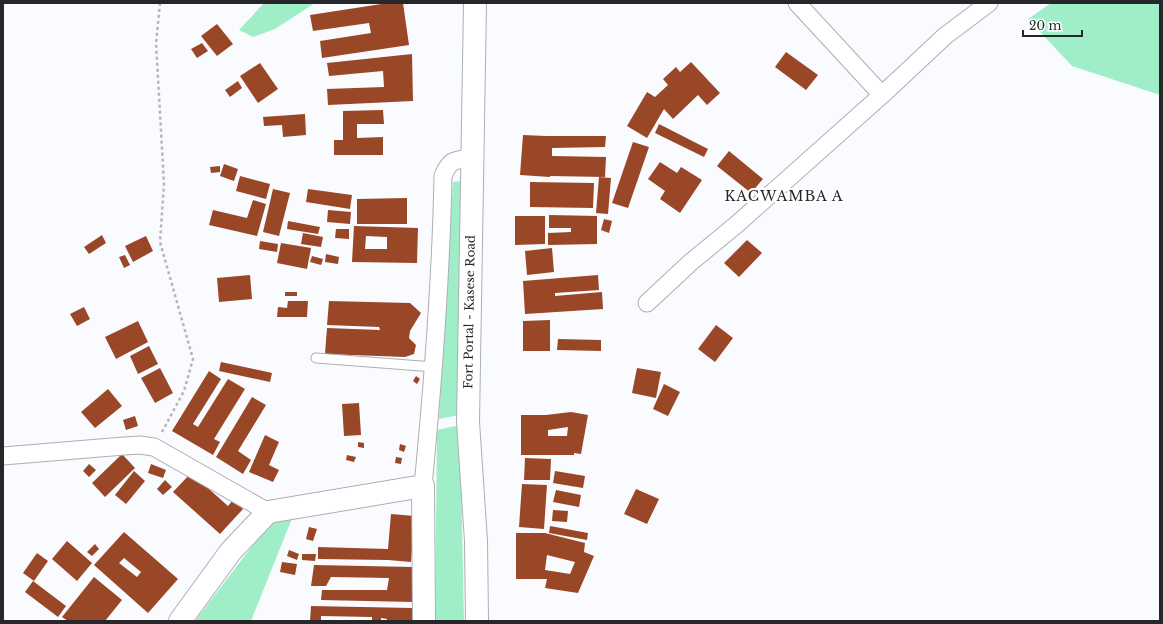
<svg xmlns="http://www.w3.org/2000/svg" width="1163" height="624" font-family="'Libre Baskerville',serif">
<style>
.green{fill:#a0eec8}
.building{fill:#994726;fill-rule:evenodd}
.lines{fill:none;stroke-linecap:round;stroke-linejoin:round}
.lane-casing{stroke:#acaeb6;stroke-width:11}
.street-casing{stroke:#acaeb6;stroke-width:19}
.secondary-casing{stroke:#acaeb6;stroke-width:24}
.highway-casing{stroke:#acaeb6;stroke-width:24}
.path{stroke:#b4b5b8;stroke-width:2.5;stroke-dasharray:3 3;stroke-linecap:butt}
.lane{stroke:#fff;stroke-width:9}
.street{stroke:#fff;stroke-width:17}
.secondary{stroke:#fff;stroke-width:22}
.highway{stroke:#fff;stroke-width:22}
.labels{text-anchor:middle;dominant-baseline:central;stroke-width:4;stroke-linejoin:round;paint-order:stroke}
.street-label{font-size:12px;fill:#26272a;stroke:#fff}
.quarter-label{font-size:14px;letter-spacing:1px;fill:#26272a;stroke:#fff}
</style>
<rect width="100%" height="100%" fill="#fafbfe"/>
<g class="green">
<path d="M 264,3 L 315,3 L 275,29 L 253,37 L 239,30 Z"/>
<path d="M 1051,3 L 1160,3 L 1160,95 L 1072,66 L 1028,19 Z"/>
<path d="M 461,181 L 459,415 L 439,419 L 453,182 Z"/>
<path d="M 460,425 L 464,621 L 435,621 L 437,430 Z"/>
<path d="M 293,516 L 251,621 L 195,621 L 262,533 L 275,521 Z"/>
</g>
<g class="building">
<path d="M 388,3 L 403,3 L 409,45 L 322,58 L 320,41 L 371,33 L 369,23 L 313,31 L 310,15 Z"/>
<path d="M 217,24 L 233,44 L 217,56 L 201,36 Z"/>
<path d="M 202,43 L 208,51 L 197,58 L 191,49 Z"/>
<path d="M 786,52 L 818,75 L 806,90 L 775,67 Z"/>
<path d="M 412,54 L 413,101 L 328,105 L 327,89 L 384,87 L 383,71 L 329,76 L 327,63 Z"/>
<path d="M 691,62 L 720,93 L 707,105 L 698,95 L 673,119 L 664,109 L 647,138 L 627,126 L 647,92 L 655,97 L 668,85 L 663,79 L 676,67 L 680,72 Z"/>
<path d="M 260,63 L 278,89 L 258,103 L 240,76 Z"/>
<path d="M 238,81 L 242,88 L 230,97 L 225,90 Z"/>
<path d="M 383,110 L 384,124 L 357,124 L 357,138 L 383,137 L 383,155 L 334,155 L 334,140 L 343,140 L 343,111 Z"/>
<path d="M 305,114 L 306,135 L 283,137 L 282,125 L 264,126 L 263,117 Z"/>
<path d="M 659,124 L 708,149 L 704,157 L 655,133 Z"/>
<path d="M 523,135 L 546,136 L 606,136 L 605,147 L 552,148 L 552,156 L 606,157 L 605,177 L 550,176 L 550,177 L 520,175 Z"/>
<path d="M 633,142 L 649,147 L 628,208 L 612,203 Z"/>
<path d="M 729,151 L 763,179 L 751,193 L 717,166 Z"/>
<path d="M 660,162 L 677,173 L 681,167 L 702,180 L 680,213 L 660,199 L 665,191 L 648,179 Z"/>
<path d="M 224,164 L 238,169 L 234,181 L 220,176 Z"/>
<path d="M 220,166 L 220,172 L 211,173 L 210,167 Z"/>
<path d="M 240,176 L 270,184 L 266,199 L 236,191 Z"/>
<path d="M 599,177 L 611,178 L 608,214 L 596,213 Z"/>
<path d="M 530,182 L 594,183 L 593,208 L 530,207 Z"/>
<path d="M 273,189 L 290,193 L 279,236 L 263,232 Z"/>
<path d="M 308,189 L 352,195 L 350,209 L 306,202 Z"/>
<path d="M 407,198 L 407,224 L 357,224 L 357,199 Z"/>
<path d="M 253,200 L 266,204 L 257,236 L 209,225 L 213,210 L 247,218 Z"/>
<path d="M 328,210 L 351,212 L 350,224 L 327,222 Z"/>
<path d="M 549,215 L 597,216 L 597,244 L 548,245 L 548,233 L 571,232 L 571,228 L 549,228 Z"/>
<path d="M 515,216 L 545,216 L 545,244 L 515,245 Z"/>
<path d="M 604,219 L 612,221 L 609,233 L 601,230 Z"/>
<path d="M 288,221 L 320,227 L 318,234 L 287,229 Z"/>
<path d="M 354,226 L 418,228 L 417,263 L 352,262 ZM 366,236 L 387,237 L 387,249 L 365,249 Z"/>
<path d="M 336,229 L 349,229 L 349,239 L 335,238 Z"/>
<path d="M 303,233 L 323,237 L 321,247 L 301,244 Z"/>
<path d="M 102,235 L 106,243 L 89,254 L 84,247 Z"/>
<path d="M 146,236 L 153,251 L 133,262 L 125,246 Z"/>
<path d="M 747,240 L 762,253 L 739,277 L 724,263 Z"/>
<path d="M 260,241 L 278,244 L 277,252 L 259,249 Z"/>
<path d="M 281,243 L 311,248 L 307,269 L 277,263 Z"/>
<path d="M 552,248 L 554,272 L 527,275 L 525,251 Z"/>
<path d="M 326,254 L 339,257 L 338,264 L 325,262 Z"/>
<path d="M 125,255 L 130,265 L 124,268 L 119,257 Z"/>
<path d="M 312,256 L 323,259 L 321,265 L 310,262 Z"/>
<path d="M 250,275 L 252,299 L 219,302 L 217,278 Z"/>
<path d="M 598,275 L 599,290 L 555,293 L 555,296 L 602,292 L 603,309 L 525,314 L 523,281 Z"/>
<rect x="285" y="292" width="12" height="4"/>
<path d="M 288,301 L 308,301 L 307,317 L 277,317 L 278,307 L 287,308 Z"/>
<path d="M 329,301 L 410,303 L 421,313 L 410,331 L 409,338 L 416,345 L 414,354 L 405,357 L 325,354 L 327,328 L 380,330 L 379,327 L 327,325 Z"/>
<path d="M 84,307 L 90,319 L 77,326 L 70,314 Z"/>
<path d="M 550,320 L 550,351 L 523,351 L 523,321 Z"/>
<path d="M 138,321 L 148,342 L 116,359 L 105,337 Z"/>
<path d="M 716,325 L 733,338 L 715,362 L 698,349 Z"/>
<path d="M 558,339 L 601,340 L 601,351 L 557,350 Z"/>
<path d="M 149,346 L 158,364 L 138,374 L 130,356 Z"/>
<path d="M 221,362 L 272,373 L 270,382 L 219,371 Z"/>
<path d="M 160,368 L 173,393 L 155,403 L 141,378 Z"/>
<path d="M 637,368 L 661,372 L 656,398 L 632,393 Z"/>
<path d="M 209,371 L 221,379 L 193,424 L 198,427 L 228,379 L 245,389 L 214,439 L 220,442 L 213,455 L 172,431 Z"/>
<path d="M 416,376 L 420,379 L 417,384 L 413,381 Z"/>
<path d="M 664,384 L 680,392 L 668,416 L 653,409 Z"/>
<path d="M 108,389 L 122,406 L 95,428 L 81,412 Z"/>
<path d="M 252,397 L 266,405 L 238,451 L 251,460 L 243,474 L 216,457 Z"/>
<path d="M 359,403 L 361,435 L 344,436 L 342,404 Z"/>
<path d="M 571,412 L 588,415 L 581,454 L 574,453 L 574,455 L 521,455 L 521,415 L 546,415 ZM 568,427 L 567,436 L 548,436 L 548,430 Z"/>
<path d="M 135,416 L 138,426 L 126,430 L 123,420 Z"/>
<path d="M 265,435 L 279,442 L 269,465 L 279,470 L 273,482 L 249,472 Z"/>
<path d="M 358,442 L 364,443 L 364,448 L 358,447 Z"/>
<path d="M 400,444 L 406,446 L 404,452 L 399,450 Z"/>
<path d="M 122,454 L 135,468 L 105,497 L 92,483 Z"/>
<path d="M 347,455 L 356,457 L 354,462 L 346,460 Z"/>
<path d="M 396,457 L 402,458 L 401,464 L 395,463 Z"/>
<path d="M 525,458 L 551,459 L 550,480 L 524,480 Z"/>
<path d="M 89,464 L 96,470 L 89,477 L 83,471 Z"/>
<path d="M 151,464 L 166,470 L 163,478 L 148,473 Z"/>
<path d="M 134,471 L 145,481 L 126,504 L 115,495 Z"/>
<path d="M 555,471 L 585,476 L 583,488 L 553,483 Z"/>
<path d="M 191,473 L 228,506 L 233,500 L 243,509 L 220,534 L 173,492 Z"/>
<path d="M 165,480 L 172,487 L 163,495 L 157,489 Z"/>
<path d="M 522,484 L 547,485 L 544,529 L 519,527 Z"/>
<path d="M 636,489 L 659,499 L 647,524 L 624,514 Z"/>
<path d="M 556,490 L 581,495 L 579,507 L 553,502 Z"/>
<path d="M 553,510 L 568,511 L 567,522 L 552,521 Z"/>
<path d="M 391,514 L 415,516 L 411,562 L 388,560 L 318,559 L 318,547 L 388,549 Z"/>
<path d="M 550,526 L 588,533 L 587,540 L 549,533 Z"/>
<path d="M 309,527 L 317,529 L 313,541 L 306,539 Z"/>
<path d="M 124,532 L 178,579 L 148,613 L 94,565 ZM 124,558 L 141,572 L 137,577 L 119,563 Z"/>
<path d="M 516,533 L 545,533 L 585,543 L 584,552 L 594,556 L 578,593 L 545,588 L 547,579 L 516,579 ZM 547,555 L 575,562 L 570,574 L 545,570 Z"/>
<path d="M 67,541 L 92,563 L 77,581 L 52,559 Z"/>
<path d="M 95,544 L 99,549 L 92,556 L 87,552 Z"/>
<path d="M 289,550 L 299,554 L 297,560 L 287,556 Z"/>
<path d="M 37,553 L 48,561 L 34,581 L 23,573 Z"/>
<path d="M 302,554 L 316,554 L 315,561 L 302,560 Z"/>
<path d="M 282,562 L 297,564 L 295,575 L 280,572 Z"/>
<path d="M 314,565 L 414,567 L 413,602 L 321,600 L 322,590 L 387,590 L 389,578 L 331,577 L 326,586 L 311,586 Z"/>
<path d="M 94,577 L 122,600 L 105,621 L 68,621 L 62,617 Z"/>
<path d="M 33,581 L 66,606 L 58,617 L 25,592 Z"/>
<path d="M 311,606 L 413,608 L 413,621 L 387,621 L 387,619 L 381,618 L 381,621 L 372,621 L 372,617 L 321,616 L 321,621 L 310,621 Z"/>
</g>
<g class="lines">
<g class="lane-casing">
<path id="lane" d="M 316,358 L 434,367"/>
</g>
<g class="street-casing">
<g id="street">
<path d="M 797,3 L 882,95"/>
<path d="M 647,303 L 691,262 L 736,225 L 882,95 L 945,36 L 989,3"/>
<path d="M 3,456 L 124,446 L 140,445 L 154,447 L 268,512"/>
<path d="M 423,486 C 433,383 441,280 443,176 C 450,159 455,160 472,158"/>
</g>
</g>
<g class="secondary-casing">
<path id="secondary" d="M 180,621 L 231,551 L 268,512 L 423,486 L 424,621"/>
</g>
<g class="highway-casing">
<path id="highway" d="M 475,3 L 468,422 L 476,541 L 477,621"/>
</g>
<path class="path" d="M 160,3 L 156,43 L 164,184 L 160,242 L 193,359 L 184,391 L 162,432"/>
<use href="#lane" class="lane"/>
<use href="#street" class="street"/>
<use href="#secondary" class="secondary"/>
<use href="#highway" class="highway"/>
</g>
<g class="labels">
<g class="street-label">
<text transform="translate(469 312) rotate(-89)">Fort Portal - Kasese Road</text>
</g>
<g class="quarter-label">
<text x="784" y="196">KACWAMBA A</text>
</g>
</g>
<rect width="1163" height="624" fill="none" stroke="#26272a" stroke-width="8"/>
<path d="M1023 30v6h59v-6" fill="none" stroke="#26272a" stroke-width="2"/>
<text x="1029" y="30" font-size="12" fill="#26272a" stroke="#ffffff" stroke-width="3" paint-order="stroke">20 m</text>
</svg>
